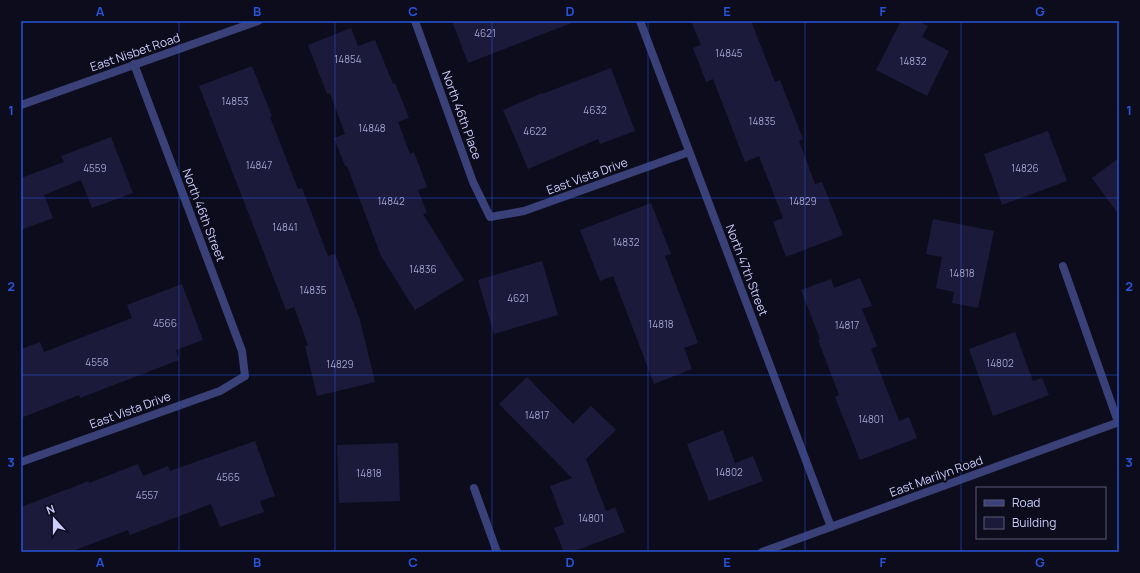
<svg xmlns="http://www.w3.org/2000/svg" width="1140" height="573" font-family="Manrope,sans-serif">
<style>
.building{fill:#1c1a3b}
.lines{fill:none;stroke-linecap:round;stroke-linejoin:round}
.minor{stroke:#3a4178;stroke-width:8}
.grid{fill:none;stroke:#2654da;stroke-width:1;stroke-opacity:0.55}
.labels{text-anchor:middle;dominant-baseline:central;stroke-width:4;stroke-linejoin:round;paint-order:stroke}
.number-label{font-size:10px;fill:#9fa0cc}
.street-label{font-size:12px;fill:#cbccfc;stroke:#0d0c1c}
.neatline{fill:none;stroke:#2654da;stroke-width:1.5}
.grid-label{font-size:13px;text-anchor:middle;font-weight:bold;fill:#2654da}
</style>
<rect width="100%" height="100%" fill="#0d0c1c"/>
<g class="building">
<path d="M 452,21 L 574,21 L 574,22 L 468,63 Z"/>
<path d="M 691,21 L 751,21 L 775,82 L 780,80 L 803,139 L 799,141 L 815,184 L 822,182 L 843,235 L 786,257 L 773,222 L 783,218 L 759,156 L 745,162 L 713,79 L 706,82 L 693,48 L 701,45 Z"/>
<path d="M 901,21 L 918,21 L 928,26 L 922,37 L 949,51 L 927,96 L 876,70 Z"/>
<path d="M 351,28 L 358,46 L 375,40 L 393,84 L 395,83 L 409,118 L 398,122 L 410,154 L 414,152 L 427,187 L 418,190 L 427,213 L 423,214 L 464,280 L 415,310 L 381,256 L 347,166 L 345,166 L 334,138 L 345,134 L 330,93 L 327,94 L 308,45 Z"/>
<path d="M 252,66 L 272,116 L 270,117 L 298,189 L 302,188 L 328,256 L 335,254 L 360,320 L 375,382 L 317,396 L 305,346 L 308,345 L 294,307 L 286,310 L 199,86 Z"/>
<path d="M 611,68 L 635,131 L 600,144 L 598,139 L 528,169 L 503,110 L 542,93 L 542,94 Z"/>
<path d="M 1048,131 L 1067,181 L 1002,205 L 984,154 Z"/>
<path d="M 111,137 L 133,193 L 92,208 L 81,180 L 44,195 L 53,218 L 21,230 L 21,178 L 64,162 L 61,156 Z"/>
<path d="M 1119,158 L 1119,215 L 1092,178 Z"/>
<path d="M 651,203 L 671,254 L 665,256 L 698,343 L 684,348 L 692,369 L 654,384 L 613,276 L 600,281 L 580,230 Z"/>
<path d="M 933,219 L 994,231 L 978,308 L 952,303 L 954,292 L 936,288 L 942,257 L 926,254 Z"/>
<path d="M 542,261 L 558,315 L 494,334 L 478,280 Z"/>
<path d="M 860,278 L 872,306 L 862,309 L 877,346 L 871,349 L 899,421 L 909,417 L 917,438 L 860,460 L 835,397 L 839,395 L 818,340 L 820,339 L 801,290 L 831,279 L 834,288 Z"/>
<path d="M 182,284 L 203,340 L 176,350 L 179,360 L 80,398 L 79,395 L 21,418 L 21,349 L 40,342 L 44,352 L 132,318 L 127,305 Z"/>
<path d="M 1015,332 L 1033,381 L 1042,378 L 1049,395 L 993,416 L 969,349 Z"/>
<path d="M 527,377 L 573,424 L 591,406 L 616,430 L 586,459 L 606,511 L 615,507 L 625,532 L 572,552 L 564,552 L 554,528 L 564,524 L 550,486 L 572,478 L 499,404 Z"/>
<path d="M 723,430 L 735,463 L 753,456 L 763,481 L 709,501 L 687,444 Z"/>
<path d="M 255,441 L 275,496 L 260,501 L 264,512 L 220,527 L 211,504 L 130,535 L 128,530 L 70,552 L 21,552 L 21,507 L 89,481 L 89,483 L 138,464 L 143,476 L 168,466 L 170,471 Z"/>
<path d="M 398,443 L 400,501 L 339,503 L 337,445 Z"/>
</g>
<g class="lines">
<g class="minor">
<path d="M 415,21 L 473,182 L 490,217 L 524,211 L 689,152"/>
<path d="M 640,21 L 831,527"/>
<path d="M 21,105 L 258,21"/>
<path d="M 1063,266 L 1118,422"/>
<path d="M 21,462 L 220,391 L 245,376 L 242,351 L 134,64"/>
<path d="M 474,488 L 497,552"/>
<path d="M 762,552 L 1119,422"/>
</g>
</g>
<path class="grid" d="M 179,21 L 179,552M 335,21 L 335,552M 492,21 L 492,552M 648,21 L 648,552M 805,21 L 805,552M 961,21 L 961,552M 21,198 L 1119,198M 21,375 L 1119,375"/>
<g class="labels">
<g class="number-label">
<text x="485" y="33">4621</text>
<text x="729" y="53">14845</text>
<text x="348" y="59">14854</text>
<text x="913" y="61">14832</text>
<text x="235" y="101">14853</text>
<text x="595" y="110">4632</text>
<text x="762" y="121">14835</text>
<text x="372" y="128">14848</text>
<text x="535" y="131">4622</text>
<text x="259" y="165">14847</text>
<text x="95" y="168">4559</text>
<text x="1025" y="168">14826</text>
<text x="391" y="201">14842</text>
<text x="803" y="201">14829</text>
<text x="285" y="227">14841</text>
<text x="626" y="242">14832</text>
<text x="423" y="269">14836</text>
<text x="962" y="273">14818</text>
<text x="313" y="290">14835</text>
<text x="518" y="298">4621</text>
<text x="165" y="323">4566</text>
<text x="661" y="324">14818</text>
<text x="847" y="325">14817</text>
<text x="97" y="362">4558</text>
<text x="1000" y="363">14802</text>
<text x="340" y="364">14829</text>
<text x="537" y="415">14817</text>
<text x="871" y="419">14801</text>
<text x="729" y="472">14802</text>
<text x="369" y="473">14818</text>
<text x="228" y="477">4565</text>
<text x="147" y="495">4557</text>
<text x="591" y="518">14801</text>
</g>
<g class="street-label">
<text transform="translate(135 52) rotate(-19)">East Nisbet Road</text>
<text transform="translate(462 115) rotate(70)">North 46th Place</text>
<text transform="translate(587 176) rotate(-20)">East Vista Drive</text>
<text transform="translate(204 215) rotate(69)">North 46th Street</text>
<text transform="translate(747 270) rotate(69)">North 47th Street</text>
<text transform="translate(130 410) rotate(-20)">East Vista Drive</text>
<text transform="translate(936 476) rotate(-20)">East Marilyn Road</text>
</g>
</g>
<rect width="1140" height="573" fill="none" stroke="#0d0c1c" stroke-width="44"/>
<rect x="976" y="487" width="130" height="52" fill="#0d0c1c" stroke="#595976"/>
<rect x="984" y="500" width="20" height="6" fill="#3a4178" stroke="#595976"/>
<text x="1012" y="507" font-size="12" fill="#cbccfc">Road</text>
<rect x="984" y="517" width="20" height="12" fill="#1c1a3b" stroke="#595976"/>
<text x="1012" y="527" font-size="12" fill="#cbccfc">Building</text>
<g transform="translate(54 519) rotate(339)" stroke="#0d0c1c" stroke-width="3" paint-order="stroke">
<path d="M0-3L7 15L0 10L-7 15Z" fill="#cbccfc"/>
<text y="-6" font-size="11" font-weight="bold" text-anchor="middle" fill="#cbccfc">N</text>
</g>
<rect x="22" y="22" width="1096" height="529" class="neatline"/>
<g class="grid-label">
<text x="100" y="16">A</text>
<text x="257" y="16">B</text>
<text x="413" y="16">C</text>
<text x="570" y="16">D</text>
<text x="727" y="16">E</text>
<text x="883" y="16">F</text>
<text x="1040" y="16">G</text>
<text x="11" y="115">1</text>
<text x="1129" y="115">1</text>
<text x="11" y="291">2</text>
<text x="1129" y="291">2</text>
<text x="11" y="467">3</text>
<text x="1129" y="467">3</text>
<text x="100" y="567">A</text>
<text x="257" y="567">B</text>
<text x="413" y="567">C</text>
<text x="570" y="567">D</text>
<text x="727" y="567">E</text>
<text x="883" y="567">F</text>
<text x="1040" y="567">G</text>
</g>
</svg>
